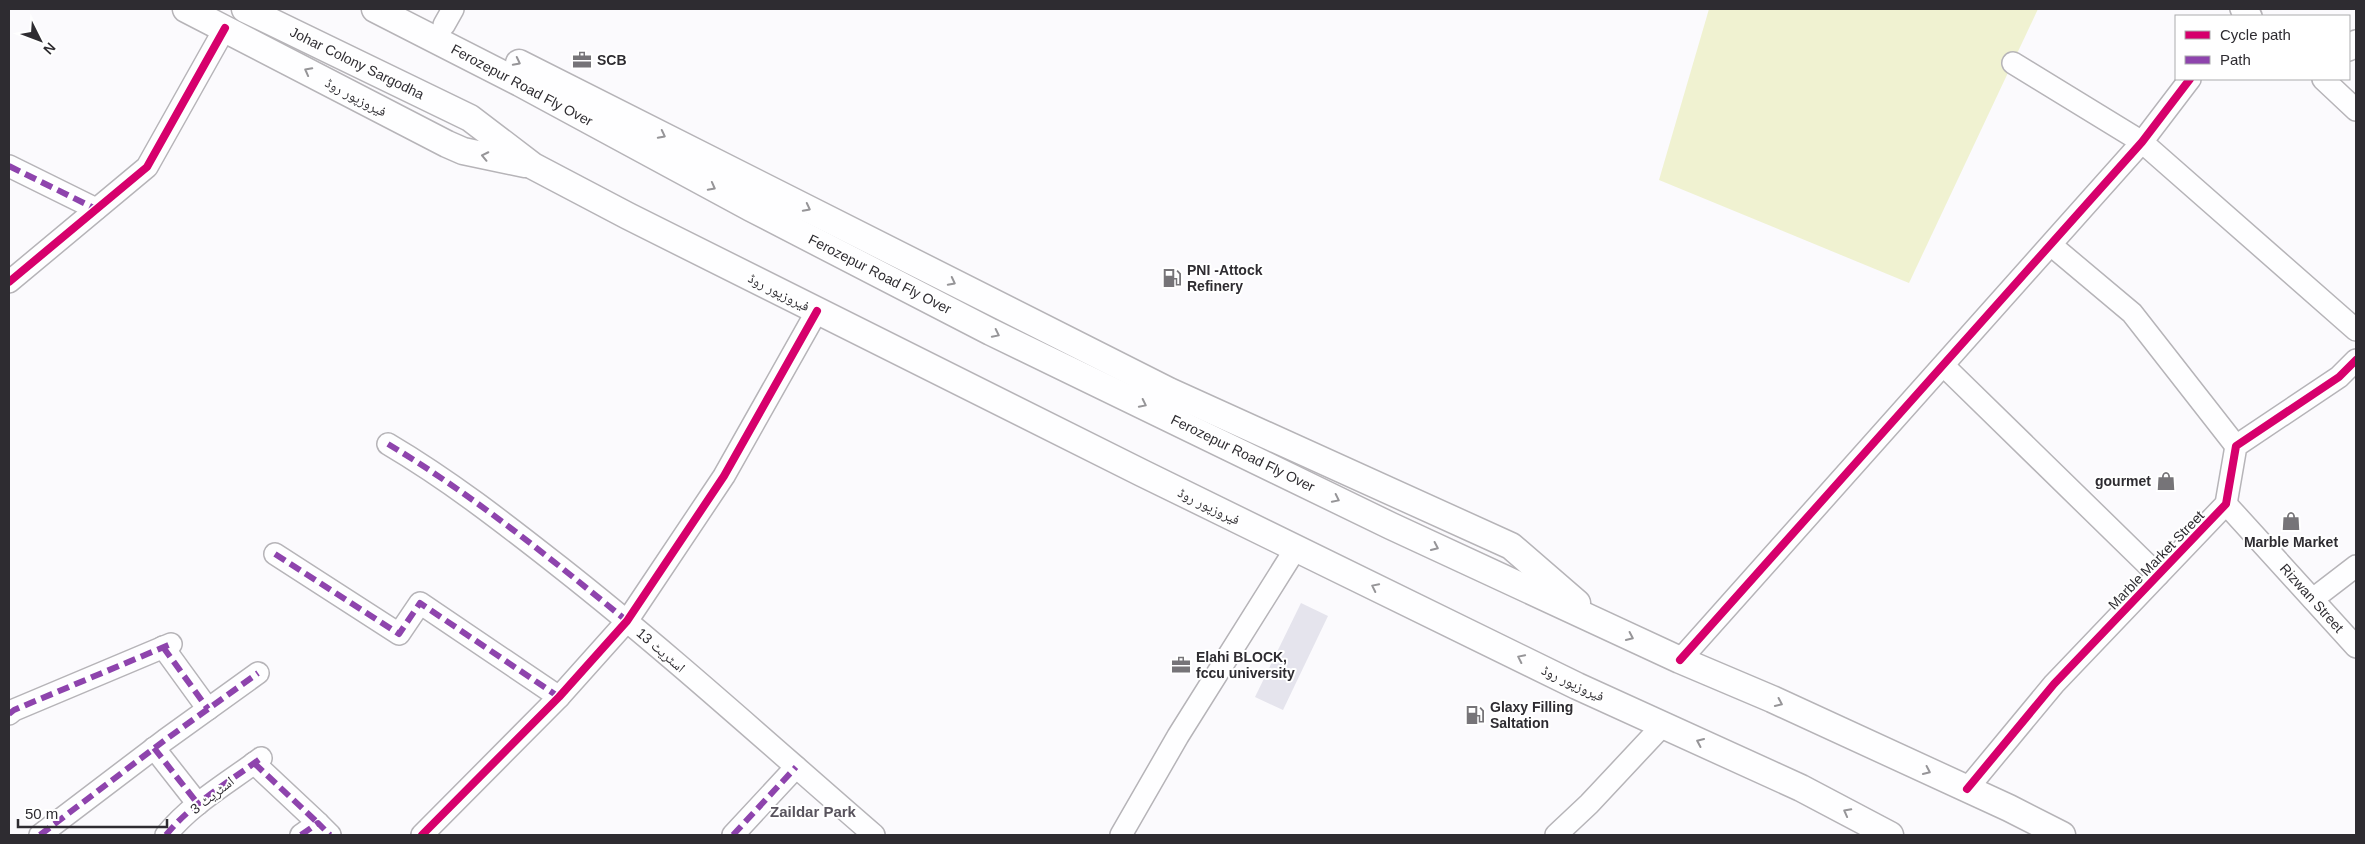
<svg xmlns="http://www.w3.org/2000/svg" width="2365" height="844" font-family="Arial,'Noto Naskh Arabic',sans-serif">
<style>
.green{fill:#f0f2d1}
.building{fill:#e5e4ed}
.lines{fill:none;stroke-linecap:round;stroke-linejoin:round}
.minor-casing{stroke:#b6b4b8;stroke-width:24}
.major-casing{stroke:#b6b4b8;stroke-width:29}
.minor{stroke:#fefeff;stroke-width:21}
.major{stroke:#fefeff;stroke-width:26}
.quiet{stroke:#8e44ad;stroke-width:6;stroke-dasharray:12 6;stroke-linecap:butt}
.cycleway-casing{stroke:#fff;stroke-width:11}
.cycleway{stroke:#d6006c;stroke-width:8}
.oneway{stroke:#969598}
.labels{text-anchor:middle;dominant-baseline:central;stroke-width:4;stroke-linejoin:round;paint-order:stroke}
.poi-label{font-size:14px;font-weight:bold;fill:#2e2c31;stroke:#fff;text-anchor:start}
.street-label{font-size:14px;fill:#2e2c31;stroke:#fff}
.neighbourhood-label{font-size:15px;font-weight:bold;fill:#58535d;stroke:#fff}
</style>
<rect width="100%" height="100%" fill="#fbfafd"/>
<path class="green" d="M 1709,9 L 2038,9 L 1909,283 L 1659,180 Z"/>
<path class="building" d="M 1301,603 L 1328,616 L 1283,710 L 1255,697 Z"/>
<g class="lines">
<g class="minor-casing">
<g id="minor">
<path d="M 2241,9 L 2251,16"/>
<path d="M 444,25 L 453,9"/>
<path d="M 2349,50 L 2356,41"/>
<path d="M 2013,63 L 2142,142 L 2356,330"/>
<path d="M 2323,79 L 2356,110"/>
<path d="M 9,166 L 96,209"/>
<path d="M 2051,245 L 2132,313 L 2236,446"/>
<path d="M 9,282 L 147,167 L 225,28"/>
<path d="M 1944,366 L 2158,575"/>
<path d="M 388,444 C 449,480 504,523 560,567 C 668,652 770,745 874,835"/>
<path d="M 2226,504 L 2356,647"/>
<path d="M 275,554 L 399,634 L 420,603 L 559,697"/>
<path d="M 2313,599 L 2356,566"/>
<path d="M 163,647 L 208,709"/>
<path d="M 1680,660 L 2142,142 L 2190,79"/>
<path d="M 9,714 L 14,710 L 171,644"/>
<path d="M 154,748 L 198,804"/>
<path d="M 254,763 L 318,823"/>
<path d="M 1967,789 L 2054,684 L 2226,504 L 2236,446 L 2339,377 L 2356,360"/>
<path d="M 40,835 L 165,740 L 258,673"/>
<path d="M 166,835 C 192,803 228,783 261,758"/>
<path d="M 301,835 L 318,823 L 330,835"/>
<path d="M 422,835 L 559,697 L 627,621 L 724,476 L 817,311"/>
<path d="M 733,835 L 796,767"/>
<path d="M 1121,835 L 1178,736 L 1296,548"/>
<path d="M 1556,835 L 1589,804 L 1663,725"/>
</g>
</g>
<g class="major-casing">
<g id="major">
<path d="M 186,9 L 447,144 L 463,151 L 525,164"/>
<path d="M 245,9 L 470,118 L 533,166 L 628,216 L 1142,473 L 1577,686 L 1801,788 L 1890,835"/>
<path d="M 375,9 L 520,83 L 751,208 L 991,332 L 1391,526 L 1680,660 L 1772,699 L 2009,808 L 2062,835"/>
<path d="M 519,63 L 1169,391 L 1511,546 L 1577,603"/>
</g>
</g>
<use href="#minor" class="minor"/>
<use href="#major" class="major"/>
<g class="quiet">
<path d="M 9,166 L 96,209"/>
<path d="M 388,444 C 473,495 550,558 627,621"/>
<path d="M 275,554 L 399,634 L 420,603 L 559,697"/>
<path d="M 163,647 L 208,709"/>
<path d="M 9,714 L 14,710 L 171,644"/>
<path d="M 154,748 L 198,804"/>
<path d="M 254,763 L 318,823"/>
<path d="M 40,835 L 165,740 L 258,673"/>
<path d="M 166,835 C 192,803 228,783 261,758"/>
<path d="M 301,835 L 318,823 L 330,835"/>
<path d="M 733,835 L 796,767"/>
</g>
<g class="cycleway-casing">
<g id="cycleway">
<path d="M 9,282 L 147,167 L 225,28"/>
<path d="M 1680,660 L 2142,142 L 2190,79"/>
<path d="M 1967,789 L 2054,684 L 2226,504 L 2236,446 L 2339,377 L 2356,360"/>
<path d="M 422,835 L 559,697 L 627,621 L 724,476 L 817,311"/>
</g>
</g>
<use href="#cycleway" class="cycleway"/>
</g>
<defs><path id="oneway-chevron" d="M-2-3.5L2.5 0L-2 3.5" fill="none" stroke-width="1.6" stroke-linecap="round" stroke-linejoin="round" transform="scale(1.25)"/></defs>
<g class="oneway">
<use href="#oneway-chevron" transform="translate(517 62) rotate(27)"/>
<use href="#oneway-chevron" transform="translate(308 71) rotate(-152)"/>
<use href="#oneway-chevron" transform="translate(662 135) rotate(27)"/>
<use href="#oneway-chevron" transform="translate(485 156) rotate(-168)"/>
<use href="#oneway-chevron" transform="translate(712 187) rotate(28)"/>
<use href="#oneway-chevron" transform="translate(807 208) rotate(27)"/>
<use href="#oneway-chevron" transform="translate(952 282) rotate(27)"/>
<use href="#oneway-chevron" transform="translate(996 334) rotate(26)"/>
<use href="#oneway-chevron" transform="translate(1143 404) rotate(26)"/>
<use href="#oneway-chevron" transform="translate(1336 499) rotate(26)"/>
<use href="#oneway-chevron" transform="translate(1435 547) rotate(25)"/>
<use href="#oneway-chevron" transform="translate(1375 587) rotate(-154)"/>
<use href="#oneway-chevron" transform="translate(1630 637) rotate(25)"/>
<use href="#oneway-chevron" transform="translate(1521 658) rotate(-154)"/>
<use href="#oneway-chevron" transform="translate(1779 703) rotate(25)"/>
<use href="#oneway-chevron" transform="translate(1700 742) rotate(-156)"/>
<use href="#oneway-chevron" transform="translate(1927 771) rotate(25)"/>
<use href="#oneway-chevron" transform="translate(1847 812) rotate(-152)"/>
</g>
<defs>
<g id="office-bare" transform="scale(1.5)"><path d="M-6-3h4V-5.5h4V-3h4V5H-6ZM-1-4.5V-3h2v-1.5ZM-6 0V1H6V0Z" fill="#767478" stroke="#fff" stroke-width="2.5" paint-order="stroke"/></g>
<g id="fuel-bare" transform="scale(1.5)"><path d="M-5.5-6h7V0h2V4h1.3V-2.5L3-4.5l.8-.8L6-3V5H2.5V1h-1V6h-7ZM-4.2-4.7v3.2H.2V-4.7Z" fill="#767478" stroke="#fff" stroke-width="2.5" paint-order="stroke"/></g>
<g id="shop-bare" transform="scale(1.5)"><path d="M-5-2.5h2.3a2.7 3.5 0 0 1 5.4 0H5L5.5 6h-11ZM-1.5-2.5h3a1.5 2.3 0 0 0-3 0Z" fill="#767478" stroke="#fff" stroke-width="2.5" paint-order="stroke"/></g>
</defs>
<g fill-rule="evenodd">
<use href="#office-bare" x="582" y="60"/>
<use href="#fuel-bare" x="1172" y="278"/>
<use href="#shop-bare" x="2166" y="481"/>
<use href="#shop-bare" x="2291" y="521"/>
<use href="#office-bare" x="1181" y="665"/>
<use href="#fuel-bare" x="1475" y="715"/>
</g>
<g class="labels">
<g class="poi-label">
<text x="597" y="60">SCB</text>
<text x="1187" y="270">PNI -Attock<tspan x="1187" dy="16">Refinery</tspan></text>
<text x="2151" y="481" text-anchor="end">gourmet</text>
<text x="2291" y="542" text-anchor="middle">Marble Market</text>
<text x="1196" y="657">Elahi BLOCK,<tspan x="1196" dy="16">fccu university</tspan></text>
<text x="1490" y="707">Glaxy Filling<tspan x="1490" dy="16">Saltation</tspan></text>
</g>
<g class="street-label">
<text transform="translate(357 63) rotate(26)">Johar Colony Sargodha</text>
<text transform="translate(522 85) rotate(28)">Ferozepur Road Fly Over</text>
<text transform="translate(356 97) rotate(28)">فیروزپور روڈ</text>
<text transform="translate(880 274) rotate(27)">Ferozepur Road Fly Over</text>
<text transform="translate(779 292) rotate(27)">فیروزپور روڈ</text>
<text transform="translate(1243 453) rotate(26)">Ferozepur Road Fly Over</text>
<text transform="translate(1209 506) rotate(26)">فیروزپور روڈ</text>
<text transform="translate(2156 560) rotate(-46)">Marble Market Street</text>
<text transform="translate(2312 598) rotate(48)">Rizwan Street</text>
<text transform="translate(661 650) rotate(41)">اسٹریٹ 13</text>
<text transform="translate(1573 683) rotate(25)">فیروزپور روڈ</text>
<text transform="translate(212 795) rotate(-38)">اسٹریٹ 3</text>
</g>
<g class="neighbourhood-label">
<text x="813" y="811">Zaildar Park</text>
</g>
</g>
<rect width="2365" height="844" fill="none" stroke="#2e2c31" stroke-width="20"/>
<rect x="2175" y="15" width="175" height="65" fill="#ffffff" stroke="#ababad"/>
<rect x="2185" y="31" width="25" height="8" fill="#d6006c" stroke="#ababad"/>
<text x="2220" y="40" font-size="15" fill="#2e2c31">Cycle path</text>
<rect x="2185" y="56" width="25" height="8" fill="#8e44ad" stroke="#ababad"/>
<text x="2220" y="65" font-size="15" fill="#2e2c31">Path</text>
<g transform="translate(40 40) rotate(132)" stroke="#ffffff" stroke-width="4" paint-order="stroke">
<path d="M0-4L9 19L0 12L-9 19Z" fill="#2e2c31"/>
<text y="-8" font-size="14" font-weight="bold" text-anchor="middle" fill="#2e2c31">N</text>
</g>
<path d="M18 819v8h149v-8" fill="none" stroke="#2e2c31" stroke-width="2.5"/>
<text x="25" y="819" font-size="15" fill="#2e2c31" stroke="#ffffff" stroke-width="4" paint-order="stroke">50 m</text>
</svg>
